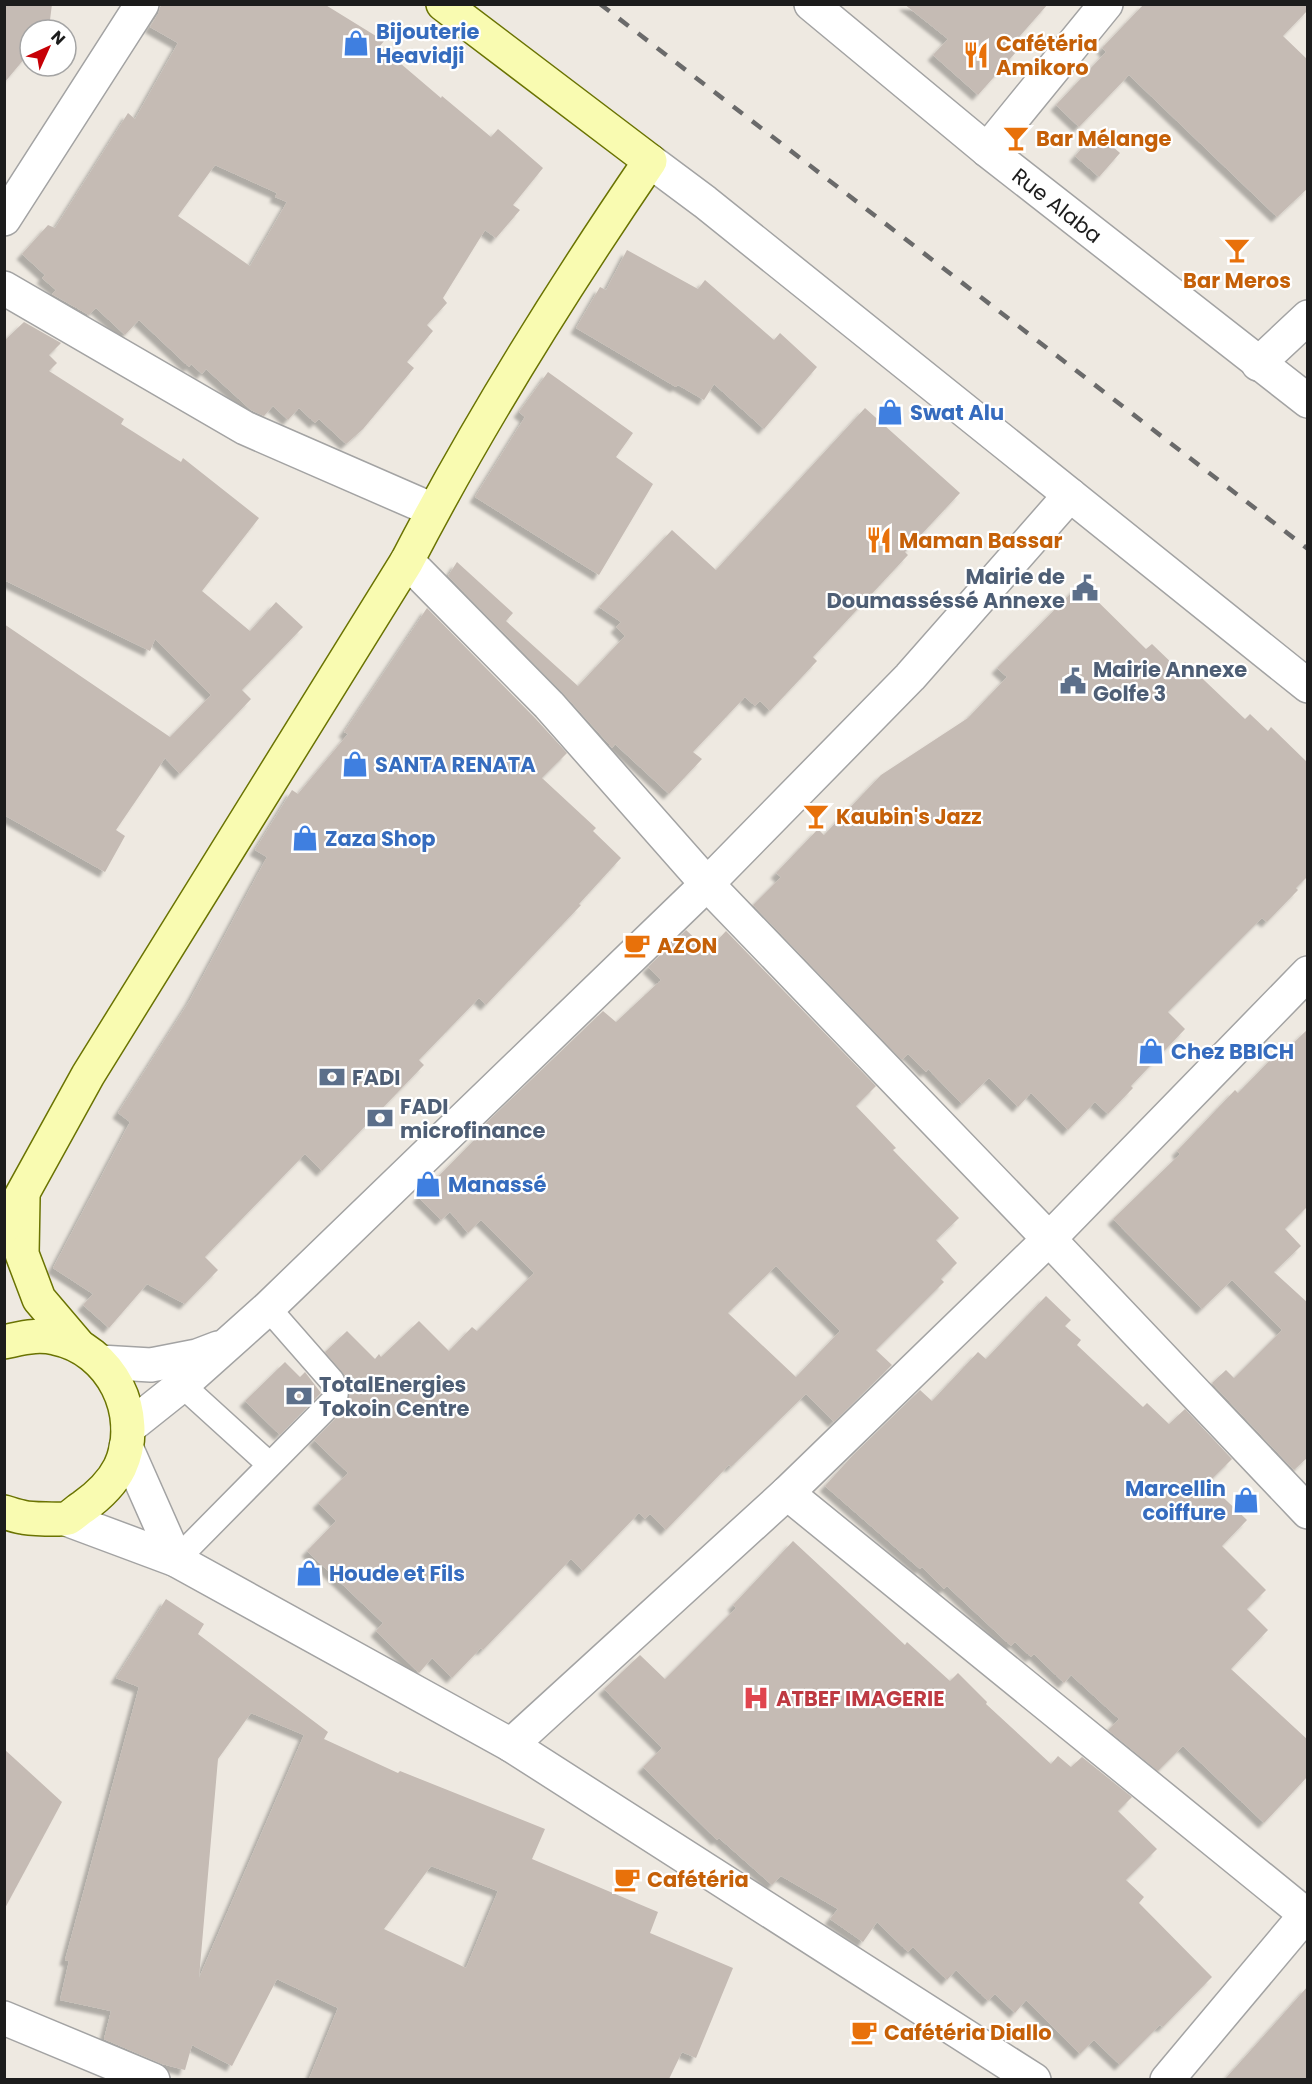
<svg xmlns="http://www.w3.org/2000/svg" width="1312" height="2084" font-family="Poppins,sans-serif">
<style>
.building{fill:#c5bbb4;fill-rule:evenodd;filter:url(#shadow)}
.lines{fill:none;stroke-linecap:round;stroke-linejoin:round}
.service-casing{stroke:#a3a3a3;stroke-width:27}
.minor-casing{stroke:#a3a3a3;stroke-width:36}
.secondary-casing{stroke:#6a7302;stroke-width:36}
.service{stroke:#fff;stroke-width:24}
.minor{stroke:#fff;stroke-width:33}
.secondary{stroke:#f9fbb1;stroke-width:33}
.rail{stroke:#6a6a6a;stroke-width:4.5;stroke-dasharray:12 12;stroke-linecap:butt}
.labels{text-anchor:middle;dominant-baseline:central;stroke-width:4.5;stroke-linejoin:round;paint-order:stroke}
.shop-label{font-size:21px;font-weight:bold;fill:#366cbe;stroke:#fff;text-anchor:start}
.food-label{font-size:21px;font-weight:bold;fill:#c56008;stroke:#fff;text-anchor:start}
.street-label{font-size:21px;fill:#1c1c1c;stroke:#fff}
.service-label{font-size:21px;font-weight:bold;fill:#4e5e75;stroke:#fff;text-anchor:start}
.health-label{font-size:21px;font-weight:bold;fill:#be3a42;stroke:#fff;text-anchor:start}
</style>
<defs>
<filter id="shadow"><feDropShadow dx="-5.5" dy="5.5" stdDeviation="1.5" flood-color="#0004"/></filter>
</defs>
<rect width="100%" height="100%" fill="#eee9e1"/>
<g class="building">
<path d="M 4,4 L 52,4 L 49,28 L 48,30 L 30,30 L 30,52 L 4,83 Z"/>
<path d="M 161,4 L 324,4 L 384,41 L 380,46 L 441,98 L 442,96 L 491,137 L 498,129 L 543,168 L 513,205 L 520,210 L 496,238 L 485,230 L 443,298 L 447,303 L 427,325 L 433,331 L 407,362 L 414,368 L 363,429 L 346,444 L 319,419 L 315,423 L 299,408 L 288,420 L 273,406 L 264,416 L 251,410 L 206,369 L 202,374 L 191,364 L 189,367 L 139,320 L 125,335 L 96,308 L 89,315 L 52,294 L 56,290 L 42,278 L 45,275 L 22,254 L 48,225 L 55,228 L 128,113 L 135,119 L 178,43 L 150,27 L 158,14 ZM 215,165 L 277,193 L 275,197 L 287,202 L 250,266 L 178,216 Z"/>
<path d="M 904,4 L 1048,4 L 1011,46 L 1017,51 L 978,95 L 933,55 L 948,39 Z"/>
<path d="M 1144,4 L 1308,4 L 1308,10 L 1283,36 L 1308,60 L 1308,188 L 1277,217 L 1129,75 L 1079,127 L 1056,105 L 1106,52 L 1102,48 Z"/>
<path d="M 1096,132 L 1120,153 L 1099,177 L 1075,156 Z"/>
<path d="M 627,250 L 698,289 L 705,280 L 774,340 L 780,333 L 817,367 L 764,429 L 714,384 L 704,400 L 678,385 L 676,387 L 576,328 L 600,287 L 606,290 Z"/>
<path d="M 24,322 L 61,343 L 49,355 L 57,363 L 49,371 L 124,419 L 121,424 L 181,462 L 183,458 L 259,518 L 202,591 L 250,631 L 276,602 L 303,627 L 242,690 L 251,699 L 180,774 L 165,758 L 116,830 L 125,836 L 105,872 L 4,815 L 4,624 L 170,737 L 211,695 L 155,639 L 150,651 L 4,580 L 4,341 Z"/>
<path d="M 548,372 L 633,433 L 616,457 L 653,484 L 599,575 L 475,497 L 525,417 L 519,412 Z"/>
<path d="M 865,408 L 960,493 L 905,552 L 908,555 L 813,657 L 817,661 L 770,711 L 760,701 L 755,706 L 745,697 L 693,752 L 702,759 L 669,794 L 615,744 L 612,748 L 608,743 L 562,692 L 448,576 L 457,562 L 513,613 L 506,621 L 578,686 L 625,636 L 616,627 L 621,622 L 599,607 L 672,530 L 716,570 Z"/>
<path d="M 1080,584 L 1146,649 L 1152,644 L 1178,669 L 1185,662 L 1245,719 L 1250,714 L 1268,731 L 1271,727 L 1308,763 L 1308,876 L 1296,888 L 1298,890 L 1267,922 L 1262,918 L 1168,1012 L 1185,1029 L 1131,1086 L 1133,1088 L 1108,1114 L 1095,1102 L 1068,1130 L 1031,1093 L 1018,1107 L 989,1078 L 962,1104 L 928,1069 L 926,1072 L 908,1054 L 902,1060 L 753,905 L 781,877 L 776,873 L 818,829 L 824,835 L 881,775 L 968,718 L 1007,677 L 997,668 Z"/>
<path d="M 427,608 L 535,718 L 567,753 L 542,778 L 596,828 L 593,831 L 621,858 L 579,904 L 581,905 L 486,1005 L 479,998 L 419,1060 L 424,1065 L 322,1171 L 305,1154 L 205,1257 L 218,1270 L 185,1304 L 147,1284 L 109,1328 L 83,1305 L 93,1294 L 53,1268 L 130,1122 L 118,1113 L 190,1000 L 267,857 L 255,850 L 292,790 L 298,794 L 348,734 L 344,732 Z"/>
<path d="M 686,930 L 700,943 L 702,941 L 710,948 L 726,931 L 876,1086 L 856,1106 L 896,1148 L 893,1150 L 959,1218 L 936,1240 L 957,1263 L 941,1279 L 944,1282 L 876,1350 L 892,1365 L 834,1422 L 806,1394 L 731,1467 L 729,1465 L 666,1530 L 650,1514 L 645,1519 L 639,1513 L 583,1571 L 571,1559 L 483,1650 L 481,1648 L 452,1678 L 432,1658 L 419,1673 L 376,1631 L 383,1623 L 307,1551 L 336,1521 L 318,1503 L 348,1473 L 314,1440 L 345,1409 L 350,1393 L 345,1375 L 325,1352 L 347,1331 L 375,1359 L 379,1354 L 381,1357 L 419,1321 L 449,1351 L 472,1327 L 477,1331 L 534,1273 L 481,1220 L 468,1233 L 450,1212 L 441,1220 L 418,1197 L 486,1128 L 484,1125 L 603,1011 L 616,1022 L 661,980 L 648,967 ZM 776,1266 L 840,1331 L 796,1377 L 728,1313 Z"/>
<path d="M 1308,1029 L 1308,1206 L 1285,1229 L 1301,1246 L 1274,1272 L 1308,1303 L 1308,1457 L 1294,1470 L 1212,1383 L 1226,1370 L 1234,1378 L 1282,1330 L 1232,1280 L 1202,1309 L 1113,1219 L 1180,1154 L 1177,1151 L 1235,1090 L 1238,1093 L 1279,1051 L 1282,1054 Z"/>
<path d="M 1046,1296 L 1071,1320 L 1065,1326 L 1081,1340 L 1077,1345 L 1143,1407 L 1147,1403 L 1169,1424 L 1185,1409 L 1232,1459 L 1208,1483 L 1247,1520 L 1222,1546 L 1266,1590 L 1247,1609 L 1268,1630 L 1231,1669 L 1308,1740 L 1308,1776 L 1264,1823 L 1183,1746 L 1158,1771 L 1108,1730 L 1119,1719 L 1071,1675 L 1064,1683 L 1034,1654 L 1031,1657 L 1015,1642 L 1011,1646 L 947,1586 L 944,1589 L 922,1567 L 920,1569 L 825,1486 L 853,1455 L 920,1390 L 932,1401 L 978,1352 L 986,1359 Z"/>
<path d="M 285,1362 L 300,1377 L 305,1372 L 321,1393 L 280,1435 L 245,1401 Z"/>
<path d="M 793,1541 L 905,1645 L 907,1642 L 950,1681 L 958,1673 L 987,1702 L 986,1704 L 1051,1764 L 1058,1756 L 1071,1767 L 1082,1757 L 1132,1797 L 1118,1811 L 1157,1849 L 1126,1880 L 1144,1897 L 1139,1903 L 1212,1977 L 1163,2027 L 1160,2025 L 1120,2065 L 1094,2040 L 1080,2054 L 1026,2000 L 1015,2013 L 995,1994 L 988,2001 L 956,1970 L 947,1980 L 913,1947 L 908,1952 L 877,1922 L 863,1942 L 830,1919 L 838,1909 L 781,1876 L 772,1885 L 719,1838 L 717,1840 L 643,1767 L 662,1748 L 604,1689 L 640,1655 L 665,1679 L 736,1608 L 733,1605 Z"/>
<path d="M 166,1599 L 204,1624 L 198,1634 L 328,1732 L 324,1739 L 398,1773 L 400,1771 L 545,1829 L 532,1859 L 658,1912 L 650,1933 L 733,1968 L 696,2058 L 682,2052 L 669,2079 L 309,2079 L 338,2008 L 277,1979 L 232,2066 L 192,2045 L 185,2070 L 162,2064 L 104,2039 L 111,2011 L 60,2000 L 69,1961 L 65,1960 L 139,1687 L 116,1678 ZM 251,1713 L 304,1735 L 199,1978 L 218,1759 ZM 431,1866 L 498,1891 L 466,1968 L 384,1929 Z"/>
<path d="M 4,1749 L 62,1802 L 4,1910 Z"/>
<path d="M 1308,1986 L 1308,2079 L 1225,2079 L 1269,2030 Z"/>
</g>
<g class="lines">
<g class="service-casing">
<g id="service">
<path d="M 182,1385 L 269,1464"/>
<path d="M 176,1560 L 335,1399 L 336,1391 L 332,1381 L 268,1308"/>
</g>
</g>
<g class="minor-casing">
<g id="minor">
<path id="s1" d="M 811,4 L 987,150 L 1308,401"/>
<path d="M 987,150 L 1106,4"/>
<path d="M 650,161 L 705,202 L 1308,686"/>
<path d="M 4,219 L 142,4"/>
<path d="M 4,288 L 245,428 L 433,510"/>
<path d="M 1258,364 L 1308,317"/>
<path d="M 407,561 L 549,705 L 707,884 L 1049,1239 L 1308,1512"/>
<path d="M 100,1362 L 151,1365 L 197,1356 L 218,1348"/>
<path d="M 128,1428 L 182,1385 L 268,1308 L 707,884 L 910,677 L 1070,495"/>
<path d="M 126,1447 L 176,1560"/>
<path d="M 787,1493 L 1305,1914"/>
<path d="M 66,1519 L 176,1560 L 511,1745 L 1034,2080"/>
<path d="M 511,1745 L 787,1493 L 1049,1239 L 1308,973"/>
<path d="M 4,2018 L 153,2080"/>
<path d="M 1167,2080 L 1308,1912"/>
</g>
</g>
<g class="secondary-casing">
<g id="secondary">
<path d="M 23,1198 L 22,1254 L 39,1299 L 79,1346"/>
<path d="M 4,1227 L 88,1075 L 407,561 C 479,422 562,290 650,161 L 443,4"/>
<path d="M 4,1342 C 21,1338 38,1334 55,1338 C 111,1349 144,1414 120,1467 C 112,1483 97,1497 83,1507 C 78,1510 73,1515 68,1518 C 62,1520 29,1519 22,1517 C 16,1516 10,1514 4,1512"/>
</g>
</g>
<use href="#service" class="service"/>
<use href="#minor" class="minor"/>
<use href="#secondary" class="secondary"/>
<path class="rail" d="M 600,4 L 1308,549"/>
</g>
<defs>
<g id="shop-bare" transform="scale(2.07)"><path d="M-5-2.5h2.3a2.7 3.5 0 0 1 5.4 0H5L5.5 6h-11ZM-1.5-2.5h3a1.5 2.3 0 0 0-3 0Z" fill="#3f7fe0" stroke="#fff" stroke-width="2.5" paint-order="stroke"/></g>
<g id="restaurant-bare" transform="scale(2.07)"><path d="M-5-6h1v4h1v-4h1v4h1v-4h1v5L-1.5 .5V6h-2V.5L-5-1ZM5-6V6H3V1.5H1.5Q1.5-4 5-6Z" fill="#e8710a" stroke="#fff" stroke-width="2.5" paint-order="stroke"/></g>
<g id="bar-bare" transform="scale(2.07)"><path d="M-6-5H6L.8 .8V4.5H3.5V6h-7V4.5H-.8V.8Z" fill="#e8710a" stroke="#fff" stroke-width="2.5" paint-order="stroke"/></g>
<g id="civic-bare" transform="scale(2.07)"><path d="M-.6-6.5H3V-4.5H.6V-3L4-1V1h2V6H-6V1h2V-1L-.6-3ZM-1.2 2.5V6h2.4V2.5Z" fill="#5c6f8a" stroke="#fff" stroke-width="2.5" paint-order="stroke"/></g>
<g id="cafe-bare" transform="scale(2.07)"><path d="M-5.5-4.5H6V0H3Q3 3.5 0 3.5H-2.5Q-5.5 3.5-5.5 0ZM3-3.2v2h1.7v-2ZM-6 4.5H4V6H-6Z" fill="#e8710a" stroke="#fff" stroke-width="2.5" paint-order="stroke"/></g>
<g id="bank-bare" transform="scale(2.07)"><path d="M-6-4H6V4H-6ZM0-2.3a2.3 2.3 0 1 0 0 4.6a2.3 2.3 0 1 0 0-4.6Z" fill="#5c6f8a" stroke="#fff" stroke-width="2.5" paint-order="stroke"/></g>
<g id="hospital-bare" transform="scale(2.07)"><path d="M-5-5h3v3.5h4V-5h3V5h-3V1.5h-4V5h-3Z" fill="#e0444e" stroke="#fff" stroke-width="2.5" paint-order="stroke"/></g>
</defs>
<g fill-rule="evenodd">
<use href="#shop-bare" x="356" y="43"/>
<use href="#restaurant-bare" x="976" y="55"/>
<use href="#bar-bare" x="1016" y="138"/>
<use href="#bar-bare" x="1237" y="250"/>
<use href="#shop-bare" x="890" y="412"/>
<use href="#restaurant-bare" x="879" y="540"/>
<use href="#civic-bare" x="1085" y="588"/>
<use href="#civic-bare" x="1073" y="681"/>
<use href="#shop-bare" x="355" y="764"/>
<use href="#bar-bare" x="816" y="816"/>
<use href="#shop-bare" x="305" y="838"/>
<use href="#cafe-bare" x="637" y="945"/>
<use href="#shop-bare" x="1151" y="1051"/>
<use href="#bank-bare" x="332" y="1077"/>
<use href="#bank-bare" x="380" y="1118"/>
<use href="#shop-bare" x="428" y="1184"/>
<use href="#bank-bare" x="299" y="1396"/>
<use href="#shop-bare" x="1246" y="1500"/>
<use href="#shop-bare" x="309" y="1573"/>
<use href="#hospital-bare" x="756" y="1698"/>
<use href="#cafe-bare" x="627" y="1879"/>
<use href="#cafe-bare" x="864" y="2032"/>
</g>
<g class="labels">
<g class="shop-label">
<text x="376" y="31">Bijouterie<tspan x="376" dy="24">Heavidji</tspan></text>
<text x="910" y="412">Swat Alu</text>
<text x="375" y="764">SANTA RENATA</text>
<text x="325" y="838">Zaza Shop</text>
<text x="1171" y="1051">Chez BBICH</text>
<text x="448" y="1184">Manassé</text>
<text x="1226" y="1488" text-anchor="end">Marcellin<tspan x="1226" dy="24">coiffure</tspan></text>
<text x="329" y="1573">Houde et Fils</text>
</g>
<g class="food-label">
<text x="996" y="43">Cafétéria<tspan x="996" dy="24">Amikoro</tspan></text>
<text x="1036" y="138">Bar Mélange</text>
<text x="1237" y="280" text-anchor="middle">Bar Meros</text>
<text x="899" y="540">Maman Bassar</text>
<text x="836" y="816">Kaubin's Jazz</text>
<text x="657" y="945">AZON</text>
<text x="647" y="1879">Cafétéria</text>
<text x="884" y="2032">Cafétéria Diallo</text>
</g>
<g class="street-label">
<text stroke="none"><textPath href="#s1" startOffset="318">Rue Alaba</textPath></text>
</g>
<g class="service-label">
<text x="1065" y="576" text-anchor="end">Mairie de<tspan x="1065" dy="24">Doumasséssé Annexe</tspan></text>
<text x="1093" y="669">Mairie Annexe<tspan x="1093" dy="24">Golfe 3</tspan></text>
<text x="352" y="1077">FADI</text>
<text x="400" y="1106">FADI<tspan x="400" dy="24">microfinance</tspan></text>
<text x="319" y="1384">TotalEnergies<tspan x="319" dy="24">Tokoin Centre</tspan></text>
</g>
<g class="health-label">
<text x="776" y="1698">ATBEF IMAGERIE</text>
</g>
</g>
<rect width="1312" height="2084" fill="none" stroke="#1c1c1c" stroke-width="12"/>
<g transform="translate(48 48) rotate(45)"><circle r="28" fill="#ffffff" stroke="#a4a4a4" stroke-width="1.5"/>
<path d="M0-4.5L10 22L0 15L-10 22Z" fill="#c70006"/>
<text y="-9" font-size="16" font-weight="bold" text-anchor="middle" fill="#1c1c1c">N</text>
</g>
</svg>
